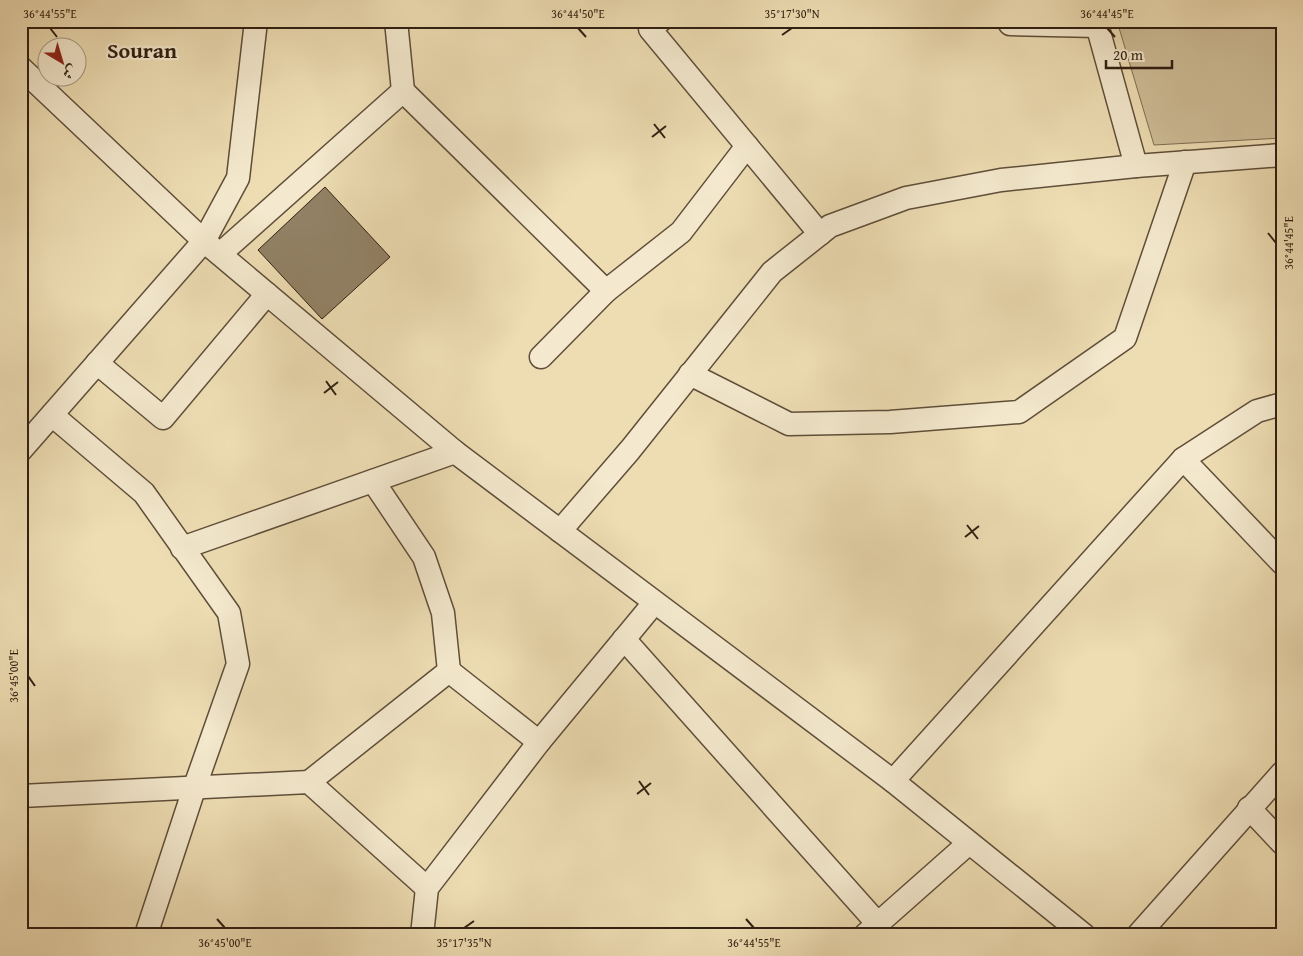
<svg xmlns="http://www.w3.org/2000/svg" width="1303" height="956" font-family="'Gentium Book Plus',Amiri,serif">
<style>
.green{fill:#cebd98;stroke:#7e6e55}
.building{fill:#928266;stroke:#2f1f12}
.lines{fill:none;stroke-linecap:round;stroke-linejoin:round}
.minor-casing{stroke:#5f4e3a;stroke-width:25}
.minor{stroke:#f4e9ce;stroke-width:22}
.ticks{fill:none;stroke:#2f1f12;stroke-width:2}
.labels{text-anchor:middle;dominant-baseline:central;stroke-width:4.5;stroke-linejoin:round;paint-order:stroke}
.district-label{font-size:22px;font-weight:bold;fill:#2f1f12;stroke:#f4e9ce}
.neatline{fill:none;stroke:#2f1f12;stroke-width:2}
.ticks-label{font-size:12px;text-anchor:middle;fill:#2f1f12}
</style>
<rect width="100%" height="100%" fill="#eeddb3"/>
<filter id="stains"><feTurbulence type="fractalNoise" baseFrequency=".004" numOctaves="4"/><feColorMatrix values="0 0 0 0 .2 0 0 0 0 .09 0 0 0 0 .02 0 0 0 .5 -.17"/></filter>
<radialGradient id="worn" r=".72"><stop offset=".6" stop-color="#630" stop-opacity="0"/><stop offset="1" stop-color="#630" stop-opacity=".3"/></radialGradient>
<path class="green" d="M 1117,21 L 1282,21 L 1282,138 L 1154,145 Z"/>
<path class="building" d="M 325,187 L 390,257 L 322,319 L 258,250 Z"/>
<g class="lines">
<g class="minor-casing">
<g id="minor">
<path d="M 396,21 L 403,91 L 606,291"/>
<path d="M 660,21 L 650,29 L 820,234"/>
<path d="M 1008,21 L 1010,24 L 1097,26"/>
<path d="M 1096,21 L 1136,166"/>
<path d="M 21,68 L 204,241 L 455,452 L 893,781 L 1084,935"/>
<path d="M 220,254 L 403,91"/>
<path d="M 541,357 L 606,291 L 681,232 L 747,146"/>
<path d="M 97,363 L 163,418 L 267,294"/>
<path d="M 690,374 L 789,424 L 890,422 L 1019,412 L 1125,338 L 1185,162"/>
<path d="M 52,415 L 144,493 L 229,613 L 238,664 L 194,789 L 146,935"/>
<path d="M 21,450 L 204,241 L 238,178 L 256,21"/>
<path d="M 1183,459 L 1282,563"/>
<path d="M 560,531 L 630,450 L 772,272 L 830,226 L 906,198 L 1001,180 L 1136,166 L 1282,155"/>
<path d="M 182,548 L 455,452"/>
<path d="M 624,639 L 878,924"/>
<path d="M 449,671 L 539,742"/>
<path d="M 893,781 L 1183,459 L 1257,411 L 1282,404"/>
<path d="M 309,782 L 449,671 L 443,613 L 424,557 L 373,481"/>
<path d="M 21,796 L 309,782 L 427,888"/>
<path d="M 1249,808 L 1282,843"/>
<path d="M 422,935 L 427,888 L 539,742 L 654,603"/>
<path d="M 865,935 L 969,843"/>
<path d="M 1138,935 L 1282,773"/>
</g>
</g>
<use href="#minor" class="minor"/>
</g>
<path class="ticks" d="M 50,28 L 57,37M 578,28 L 586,37M 1107,28 L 1115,37M 782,35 L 792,28M 654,124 L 665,138M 652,137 L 666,126M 1268,233 L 1276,243M 326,381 L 336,395M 324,393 L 338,382M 967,525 L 978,539M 965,537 L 979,526M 28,676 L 35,686M 639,781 L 649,795M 637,794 L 651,783M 217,919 L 225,928M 746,919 L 754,928M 464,928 L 474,921"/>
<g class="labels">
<g class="district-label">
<text x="142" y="50">Souran</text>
</g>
</g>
<rect width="1303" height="956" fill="none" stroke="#eeddb3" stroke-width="55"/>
<g transform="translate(62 62) rotate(142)"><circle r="24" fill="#f4e9ce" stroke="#a59883"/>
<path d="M0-4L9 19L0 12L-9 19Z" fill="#8f2418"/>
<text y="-8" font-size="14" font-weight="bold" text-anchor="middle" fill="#2f1f12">ش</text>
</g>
<path d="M1106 60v8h66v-8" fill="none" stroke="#2f1f12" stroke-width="2.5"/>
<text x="1113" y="60" font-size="15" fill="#2f1f12" stroke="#f4e9ce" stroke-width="4" paint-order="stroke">20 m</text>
<rect x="28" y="28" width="1248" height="900" class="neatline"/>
<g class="ticks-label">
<text x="50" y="18">36°44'55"E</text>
<text x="578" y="18">36°44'50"E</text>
<text x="792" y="18">35°17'30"N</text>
<text x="1107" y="18">36°44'45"E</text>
<text transform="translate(1289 243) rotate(-90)" y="4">36°44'45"E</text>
<text transform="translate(14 676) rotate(-90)" y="4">36°45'00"E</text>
<text x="225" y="947">36°45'00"E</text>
<text x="464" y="947">35°17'35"N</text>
<text x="754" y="947">36°44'55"E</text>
</g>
<rect width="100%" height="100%" filter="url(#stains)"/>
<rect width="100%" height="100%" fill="url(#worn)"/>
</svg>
